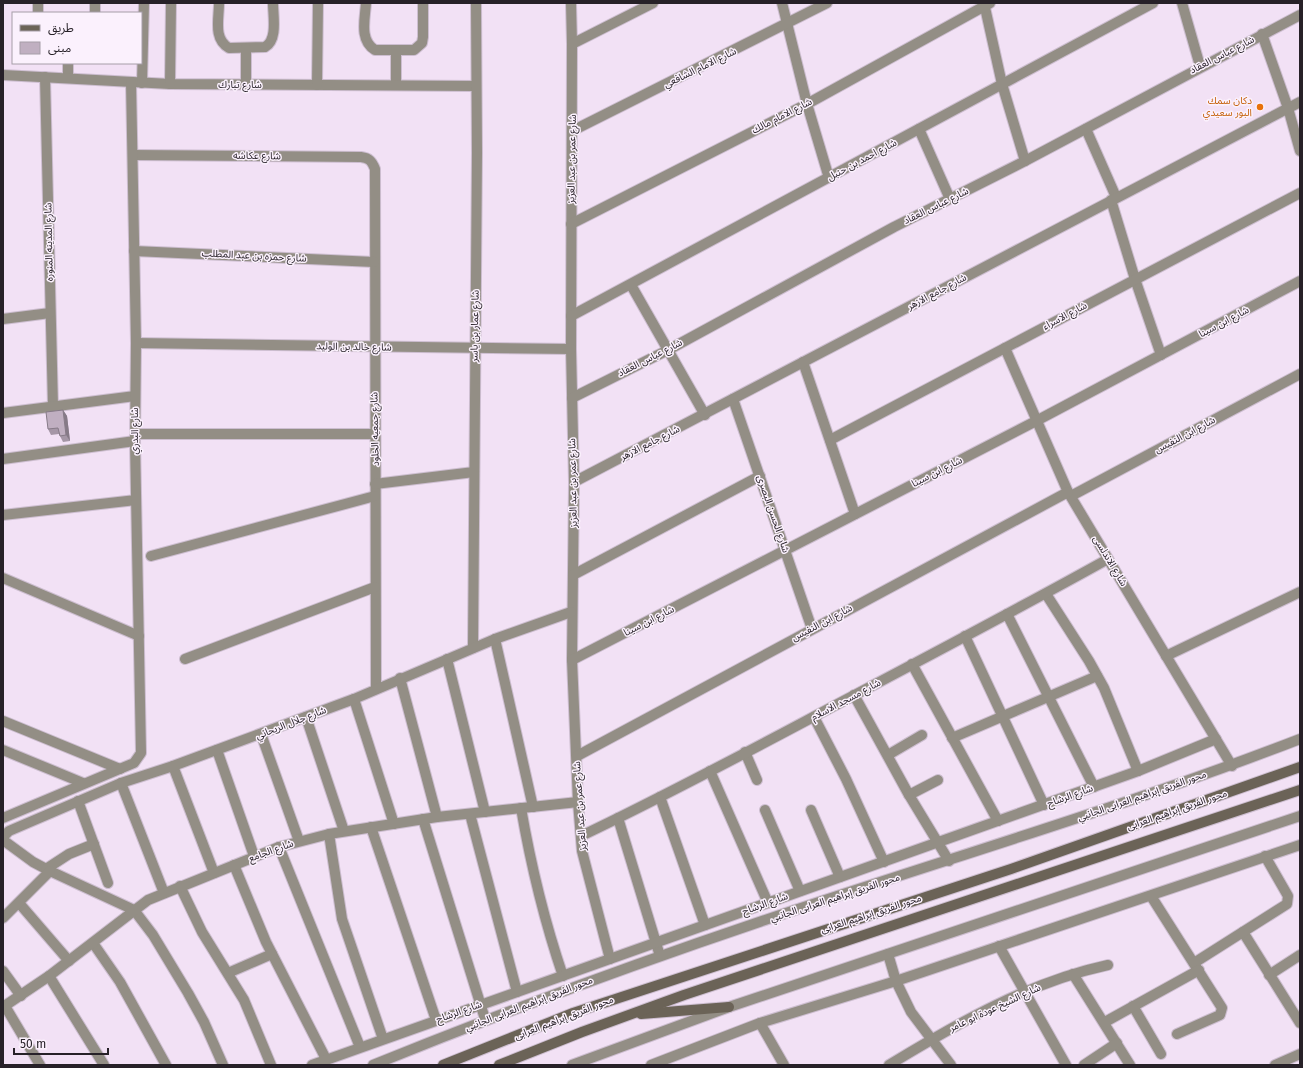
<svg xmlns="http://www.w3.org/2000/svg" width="1303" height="1068" font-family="'Fira Sans','Noto Sans Arabic',sans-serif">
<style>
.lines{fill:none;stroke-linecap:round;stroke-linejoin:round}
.pedestrian-casing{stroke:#cdbed0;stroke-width:12}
.minor-casing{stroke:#cdbed0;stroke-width:12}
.tertiary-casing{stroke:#cdbed0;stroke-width:12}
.secondary-casing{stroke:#cdbed0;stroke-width:12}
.pedestrian{stroke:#938e85;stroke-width:10}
.minor{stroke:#938e85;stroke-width:10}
.tertiary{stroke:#938e85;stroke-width:10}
.secondary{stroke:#6b6357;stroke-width:10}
.wall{fill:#a596a6}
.shaded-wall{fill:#867a87}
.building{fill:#c0afc1;stroke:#867a87}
.food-dot{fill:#e8710a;stroke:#fbf1fd;stroke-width:1.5}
.labels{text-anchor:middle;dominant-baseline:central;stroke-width:3;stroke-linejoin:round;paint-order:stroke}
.street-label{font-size:10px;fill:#272128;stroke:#fbf1fd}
.food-label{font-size:10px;fill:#c56008;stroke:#fbf1fd;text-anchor:end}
</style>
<rect width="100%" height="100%" fill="#f2e1f5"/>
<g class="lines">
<g class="pedestrian-casing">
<path id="pedestrian" d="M 1269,975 L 1300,955"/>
</g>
<g class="minor-casing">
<g id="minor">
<path d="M 219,3 C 219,19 213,39 229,48 L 265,47 C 278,40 273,16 273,3"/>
<path d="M 366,3 C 365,19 359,40 375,50 L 414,50 L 422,43 L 423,37 L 423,3"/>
<path d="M 571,3 L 572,44 L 571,349 L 574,482 L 572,660 L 578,802 L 582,851 L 610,959"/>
<path d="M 782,3 L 807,104 L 829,178"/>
<path d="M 984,3 L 1002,84 L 1025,161"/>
<path d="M 1182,3 L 1200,66"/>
<path d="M 38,13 L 38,3"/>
<path d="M 95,13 L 95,3"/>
<path d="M 1262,34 L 1288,108 L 1300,151"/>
<path d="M 572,44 L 653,3"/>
<path d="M 396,50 L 396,85"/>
<path d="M 68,63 L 68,78"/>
<path d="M 3,75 L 170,84 L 476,86"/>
<path d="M 45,77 L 53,407"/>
<path d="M 142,83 L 144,3"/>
<path d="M 170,84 L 171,3"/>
<path d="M 246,85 L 246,48"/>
<path d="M 317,85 L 318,3"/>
<path d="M 919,129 L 950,199"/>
<path d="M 1086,129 L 1116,197"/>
<path d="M 572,131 L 827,3"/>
<path d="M 133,155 L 361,157 C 369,158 372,161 375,169 L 376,689"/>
<path d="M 1111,200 L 1135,279 L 1161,355"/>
<path d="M 571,224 L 807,104 L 990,3"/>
<path d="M 134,251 L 374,262"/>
<path d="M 631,285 L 705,415"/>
<path d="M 571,316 L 1153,3"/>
<path d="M 3,319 L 50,313"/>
<path d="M 136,343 L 571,349"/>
<path d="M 1005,348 L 1068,492 L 1232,766"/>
<path d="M 803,362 L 855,514"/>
<path d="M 572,398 L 668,350 L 894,227 L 1025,161 L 1300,15"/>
<path d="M 733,399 L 812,629"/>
<path d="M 3,413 L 135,396"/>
<path d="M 135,434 L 375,434"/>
<path d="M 830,440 L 1300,193"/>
<path d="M 3,459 L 135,441"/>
<path d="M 574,482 L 1300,102"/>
<path d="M 375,484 L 474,472"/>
<path d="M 1071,496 L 1300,374"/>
<path d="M 3,515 L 136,500"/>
<path d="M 151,556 L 375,496"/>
<path d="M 573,575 L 760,476"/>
<path d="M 3,578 L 139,636"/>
<path d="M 1046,594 L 1089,661 L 1104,688 L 1138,771"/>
<path d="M 1007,614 L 1094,787"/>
<path d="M 965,636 L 1044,805"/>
<path d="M 495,639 L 533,807"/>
<path d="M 473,648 L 477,153 L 476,3"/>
<path d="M 1166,656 L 1300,592"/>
<path d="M 185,659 L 375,587"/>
<path d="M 447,659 L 485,812"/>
<path d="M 572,660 L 1038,420 L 1300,281"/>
<path d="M 912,664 L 998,821"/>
<path d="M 400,678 L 437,817"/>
<path d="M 854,695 L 909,795 L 949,861"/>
<path d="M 354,699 L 394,824"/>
<path d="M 306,717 L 344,831"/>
<path d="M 814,717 L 846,779 L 884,862"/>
<path d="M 3,721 L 120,769"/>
<path d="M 261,734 L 299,841"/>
<path d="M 952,738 L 1097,676"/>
<path d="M 3,750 L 83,783"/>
<path d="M 217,750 L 254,856"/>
<path d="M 745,752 L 757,780"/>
<path d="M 888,755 L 922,735"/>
<path d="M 577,756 L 1068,492"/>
<path d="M 173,766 L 214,873"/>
<path d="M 710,771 L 768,903"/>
<path d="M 121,783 L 164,893"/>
<path d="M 909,795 L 938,780"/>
<path d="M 660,797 L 705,925"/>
<path d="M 78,801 L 108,883"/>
<path d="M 521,808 C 531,866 544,920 563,976"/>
<path d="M 765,810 L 800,891"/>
<path d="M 811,810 L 840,877"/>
<path d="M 470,814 L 517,992"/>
<path d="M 3,818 L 134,763 L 141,753 L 135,441 L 136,343 L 131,82"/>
<path d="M 618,818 L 660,956"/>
<path d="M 423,819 L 485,1019"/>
<path d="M 371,827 L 436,1020"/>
<path d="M 329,834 L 342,919 L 383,1039"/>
<path d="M 581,836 C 678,790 773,738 868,688 C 949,645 1029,603 1108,559"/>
<path d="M 3,837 L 9,831 L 121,783 L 173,766 L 354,699 L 495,639 L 571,612"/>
<path d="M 3,840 L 33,862 L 50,871 L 134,910 L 153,935 L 188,993 L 204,1022 L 223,1065"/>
<path d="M 279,847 L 360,1047"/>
<path d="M 234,865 L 266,942 L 326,1059"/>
<path d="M 46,869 L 69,854 L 94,844"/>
<path d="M 180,886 L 202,932 L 244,1000 L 271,1065"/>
<path d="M 1151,896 L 1222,1008 L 1220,1015 L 1177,1034"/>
<path d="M 19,903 L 69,961"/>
<path d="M 3,918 L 50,871"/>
<path d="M 1243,932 L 1300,1023"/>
<path d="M 93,943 L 120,982 L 166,1065"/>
<path d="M 999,946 L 1066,1065"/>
<path d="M 888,954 L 896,981 L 911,1012 L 951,1065"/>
<path d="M 1194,963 L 1287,904 L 1288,896 L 1265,856"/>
<path d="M 3,971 L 21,996"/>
<path d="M 228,973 L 272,954"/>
<path d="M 1073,974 L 1130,1065"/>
<path d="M 49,976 L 104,1065"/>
<path d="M 5,1006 L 40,1065"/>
<path d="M 1133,1006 L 1161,1054"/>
<path d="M 3,1007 L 49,976 L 148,900 L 279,847 L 329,834 L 437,817 L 578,802"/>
<path d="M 1105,1022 L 1199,970"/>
<path d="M 760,1023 L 784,1065"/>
<path d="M 312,1065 L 1138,771 L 1216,739"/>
<path d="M 651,1065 L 760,1023 L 896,981 L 1300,845"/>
<path d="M 889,1065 C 958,1023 1029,982 1108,965"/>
<path d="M 1084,1065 L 1117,1043"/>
<path d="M 1275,1065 L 1300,1054"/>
</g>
</g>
<g class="tertiary-casing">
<g id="tertiary">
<path d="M 373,1065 C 518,1006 665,953 813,904 C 976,850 1140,801 1300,739"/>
<path d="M 572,1065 L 729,1007 L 1300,816"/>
</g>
</g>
<g class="secondary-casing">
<g id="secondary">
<path d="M 641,1014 L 729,1007"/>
<path d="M 443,1065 L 573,1013 L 1011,869 L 1300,767"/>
<path d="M 499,1065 L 582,1032 L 684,995 L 1300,790"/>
</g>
</g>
<use href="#pedestrian" class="pedestrian"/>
<use href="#minor" class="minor"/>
<use href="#tertiary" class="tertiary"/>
<use href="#secondary" class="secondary"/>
</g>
<path class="wall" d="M 63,410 L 67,416 L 70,441 L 63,442 L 59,434 L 51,435 L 48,429 Z"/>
<path class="shaded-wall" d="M 63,410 L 67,416 L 70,441 L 66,435 Z"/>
<path class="building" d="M 63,410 L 66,435 L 60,436 L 58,428 L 48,429 L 46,412 Z"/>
<circle class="food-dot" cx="1260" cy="107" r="4"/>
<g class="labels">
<g class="street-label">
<text transform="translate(1222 55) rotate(-27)">شارع عباس العقاد</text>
<text transform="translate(700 68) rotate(-26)">شارع الامام الشافعي</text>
<text x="240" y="85">شارع تبارك</text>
<text transform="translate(782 116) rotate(-27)">شارع الامام مالك</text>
<text transform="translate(257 156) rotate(1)">شارع عكاشه</text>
<text transform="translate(572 159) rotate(-89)">شارع عمر بن عبد العزيز</text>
<text transform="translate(862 160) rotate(-28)">شارع احمد بن حنبل</text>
<text transform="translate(936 206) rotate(-26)">شارع عباس العقاد</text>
<text transform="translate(49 242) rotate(-91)">شارع المدينه المنوره</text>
<text transform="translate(254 256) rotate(3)">شارع حمزه بن عبد المطلب</text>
<text transform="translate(937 292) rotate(-28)">شارع جامع الازهر</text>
<text transform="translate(1065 316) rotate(-28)">شارع الاسراء</text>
<text transform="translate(1224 322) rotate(-28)">شارع ابن سينا</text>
<text transform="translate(475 326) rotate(-89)">شارع عمار بن ياسر</text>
<text transform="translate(354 347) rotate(1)">شارع خالد بن الوليد</text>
<text transform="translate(650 358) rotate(-27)">شارع عباس العقاد</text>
<text transform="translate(375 429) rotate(-91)">شارع جمعيه الخلود</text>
<text transform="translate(135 431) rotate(-90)">شارع البدري</text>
<text transform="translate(1185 435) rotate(-28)">شارع ابن النفيس</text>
<text transform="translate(650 443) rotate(-27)">شارع جامع الازهر</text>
<text transform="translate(937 472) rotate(-27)">شارع ابن سينا</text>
<text transform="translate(573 483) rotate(-91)">شارع عمر بن عبد العزيز</text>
<text transform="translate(773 514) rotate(71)">شارع الحسن البصرى</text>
<text transform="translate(1110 561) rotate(59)">شارع الاندلسى</text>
<text transform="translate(649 621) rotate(-27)">شارع ابن سينا</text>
<text transform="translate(822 623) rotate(-28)">شارع ابن النفيس</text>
<text transform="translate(846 700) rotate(-28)">شارع مسجد الاسلام</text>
<text transform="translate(291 723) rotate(-21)">شارع جلال الريحاني</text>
<text transform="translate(1070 796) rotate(-20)">شارع الرشاح</text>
<text transform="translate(1142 796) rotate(-19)">محور الفريق إبراهيم العرابى الجانبي</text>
<text transform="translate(580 806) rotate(-94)">شارع عمر بن عبد العزيز</text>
<text transform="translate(1177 810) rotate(-19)">محور الفريق إبراهيم العرابى</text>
<text transform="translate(271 851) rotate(-20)">شارع الجامع</text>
<text transform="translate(835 898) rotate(-18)">محور الفريق إبراهيم العرابى الجانبي</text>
<text transform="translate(765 904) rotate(-20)">شارع الرشاح</text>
<text transform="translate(871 914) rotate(-18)">محور الفريق إبراهيم العرابى</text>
<text transform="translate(529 1004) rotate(-21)">محور الفريق إبراهيم العرابى الجانبي</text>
<text transform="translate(995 1008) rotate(-25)">شارع الشيخ عودة ابو عامر</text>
<text transform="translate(459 1012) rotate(-20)">شارع الرشاح</text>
<text transform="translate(564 1018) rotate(-21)">محور الفريق إبراهيم العرابى</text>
</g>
<g class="food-label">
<text x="1252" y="101">دكان سمك<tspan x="1252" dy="12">البور سعيدي</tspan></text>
</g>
</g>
<rect width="1303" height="1068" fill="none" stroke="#272128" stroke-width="8"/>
<rect x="12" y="12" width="130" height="52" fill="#fbf1fd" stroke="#a69ea8"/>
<rect x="20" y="25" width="20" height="6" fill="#6b6357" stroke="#a69ea8"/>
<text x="48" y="32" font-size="12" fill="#272128">طريق</text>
<rect x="20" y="42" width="20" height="12" fill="#c0afc1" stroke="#a69ea8"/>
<text x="48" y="52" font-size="12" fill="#272128">مبنى</text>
<path d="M14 1048v6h94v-6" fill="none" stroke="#272128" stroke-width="2"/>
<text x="20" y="1048" font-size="12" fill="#272128" stroke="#fbf1fd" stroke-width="3" paint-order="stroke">50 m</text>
</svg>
